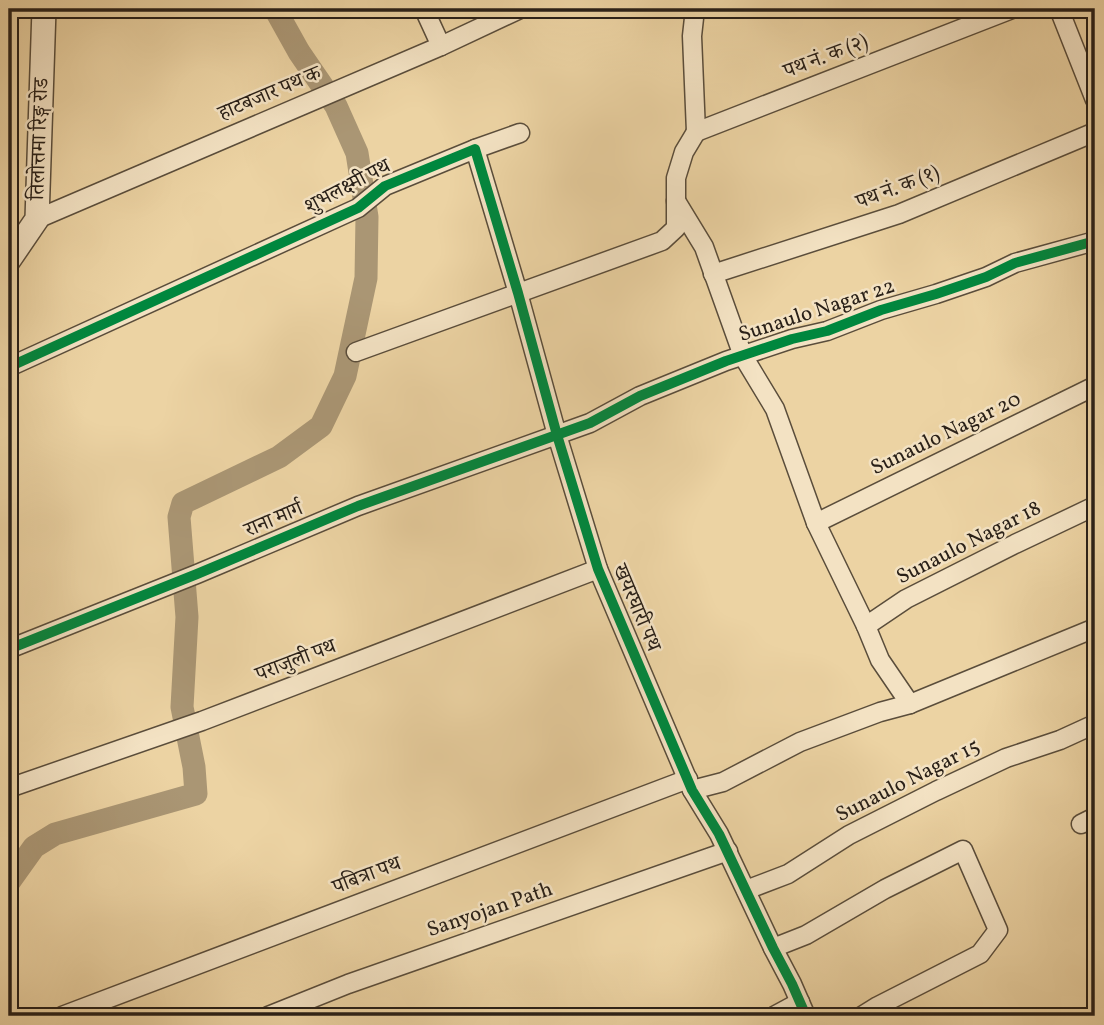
<svg xmlns="http://www.w3.org/2000/svg" width="1104" height="1025" font-family="Vollkorn,'Noto Serif Devanagari',serif">
<style>
.lines{fill:none;stroke-linecap:round;stroke-linejoin:round}
.canal{stroke:#aa9674;stroke-width:23}
.minor-casing{stroke:#5a4d3b;stroke-width:21}
.tertiary-casing{stroke:#5a4d3b;stroke-width:26}
.minor{stroke:#f3e2c3;stroke-width:18}
.tertiary{stroke:#f3e2c3;stroke-width:23}
.cycleway-casing{stroke:#f3e2c3;stroke-width:15}
.cycleway{stroke:#00873e;stroke-width:10}
.labels{text-anchor:middle;dominant-baseline:central;stroke-width:5;stroke-linejoin:round;paint-order:stroke}
.street-label{font-size:21px;fill:#292018;stroke:#f3e2c3}
</style>
<rect width="100%" height="100%" fill="#ecd3a3"/>
<filter id="stains"><feTurbulence type="fractalNoise" baseFrequency=".00286" numOctaves="4"/><feColorMatrix values="0 0 0 0 .2 0 0 0 0 .09 0 0 0 0 .02 0 0 0 .5 -.17"/></filter>
<radialGradient id="worn" r=".72"><stop offset=".6" stop-color="#630" stop-opacity="0"/><stop offset="1" stop-color="#630" stop-opacity=".3"/></radialGradient>
<g class="lines">
<path class="canal" d="M 9,882 L 34,847 L 55,834 L 196,794 L 194,767 L 182,707 L 187,617 L 179,517 L 183,503 L 279,457 L 321,426 L 345,376 L 366,278 L 367,217 L 357,153 L 336,106 L 299,52 L 275,9"/>
<g class="minor-casing">
<g id="minor">
<path d="M 424,9 L 441,46"/>
<path d="M 695,9 L 692,36 L 696,132"/>
<path d="M 1059,9 L 1095,100"/>
<path d="M 696,132 L 1012,9"/>
<path d="M 475,149 L 520,133"/>
<path d="M 676,201 L 704,247 L 743,356 L 775,409 L 816,523 L 866,626 L 880,660 L 910,704"/>
<path d="M 37,219 L 441,46 L 520,9"/>
<path d="M 713,274 L 899,214 L 1095,132"/>
<path d="M 356,352 L 662,241 L 676,228 L 676,178 L 684,152 L 696,132"/>
<path d="M 9,367 L 358,208 L 385,186 L 475,149 L 518,293 L 557,435 L 598,569 L 692,790 L 719,834 L 773,948 L 792,984 L 806,1016"/>
<path d="M 816,523 L 1095,386"/>
<path d="M 866,626 L 906,599 L 1015,544 L 1095,506"/>
<path d="M 9,649 L 197,574 L 358,506 L 590,423 L 640,396 L 726,361 L 792,339 L 827,331 L 881,310 L 936,294 L 986,277 L 1015,263 L 1095,241"/>
<path d="M 9,788 L 202,721 L 598,569"/>
<path d="M 692,790 L 723,782 L 800,742 L 880,712 L 910,704 L 1095,628"/>
<path d="M 1081,824 L 1095,817"/>
<path d="M 746,890 L 788,874 L 849,835 L 936,791 L 1006,758 L 1060,740 L 1095,724"/>
<path d="M 773,948 L 806,935 L 885,889 L 963,850 L 998,930 L 980,954 L 878,1006 L 862,1016"/>
<path d="M 62,1016 L 688,779"/>
<path d="M 268,1016 L 348,984 L 728,851"/>
<path d="M 774,1016 L 800,1002"/>
</g>
</g>
<g class="tertiary-casing">
<path id="tertiary" d="M 9,260 L 37,219 L 44,9"/>
</g>
<use href="#minor" class="minor"/>
<use href="#tertiary" class="tertiary"/>
<g class="cycleway-casing">
<g id="cycleway">
<path d="M 9,367 L 358,208 L 385,186 L 475,149 L 518,293 L 557,435 L 598,569 L 692,790 L 719,834 L 773,948 L 792,984 L 806,1016"/>
<path d="M 9,649 L 197,574 L 358,506 L 590,423 L 640,396 L 726,361 L 792,339 L 827,331 L 881,310 L 936,294 L 986,277 L 1015,263 L 1095,241"/>
</g>
</g>
<use href="#cycleway" class="cycleway"/>
</g>
<g class="labels">
<g class="street-label">
<text transform="translate(826 57) rotate(-21)">पथ नं. क (२)</text>
<text transform="translate(270 94) rotate(-23)">हाटबजार पथ क</text>
<text transform="translate(40 139) rotate(-88)">तिलोत्तमा रिङ्ग रोड</text>
<text transform="translate(348 187) rotate(-28)">शुभलक्ष्मी पथ</text>
<text transform="translate(898 188) rotate(-21)">पथ नं. क (१)</text>
<text transform="translate(817 311) rotate(-18)">Sunaulo Nagar 22</text>
<text transform="translate(946 434) rotate(-26)">Sunaulo Nagar 20</text>
<text transform="translate(274 520) rotate(-23)">राना मार्ग</text>
<text transform="translate(969 543) rotate(-27)">Sunaulo Nagar 18</text>
<text transform="translate(636 608) rotate(67)">खयरघारी पथ</text>
<text transform="translate(296 661) rotate(-21)">पराजुली पथ</text>
<text transform="translate(908 781) rotate(-27)">Sunaulo Nagar 15</text>
<text transform="translate(367 876) rotate(-21)">पबित्रा पथ</text>
<text transform="translate(490 910) rotate(-19)">Sanyojan Path</text>
</g>
</g>
<rect width="1104" height="1025" fill="none" stroke="#ecd3a3" stroke-width="35"/>
<rect x="10" y="10" width="1083" height="1004" fill="none" stroke="#292018" stroke-width="3.5"/>
<rect x="18" y="18" width="1069" height="990" fill="none" stroke="#292018" stroke-width="2"/>
<rect width="100%" height="100%" filter="url(#stains)"/>
<rect width="100%" height="100%" fill="url(#worn)"/>
</svg>
